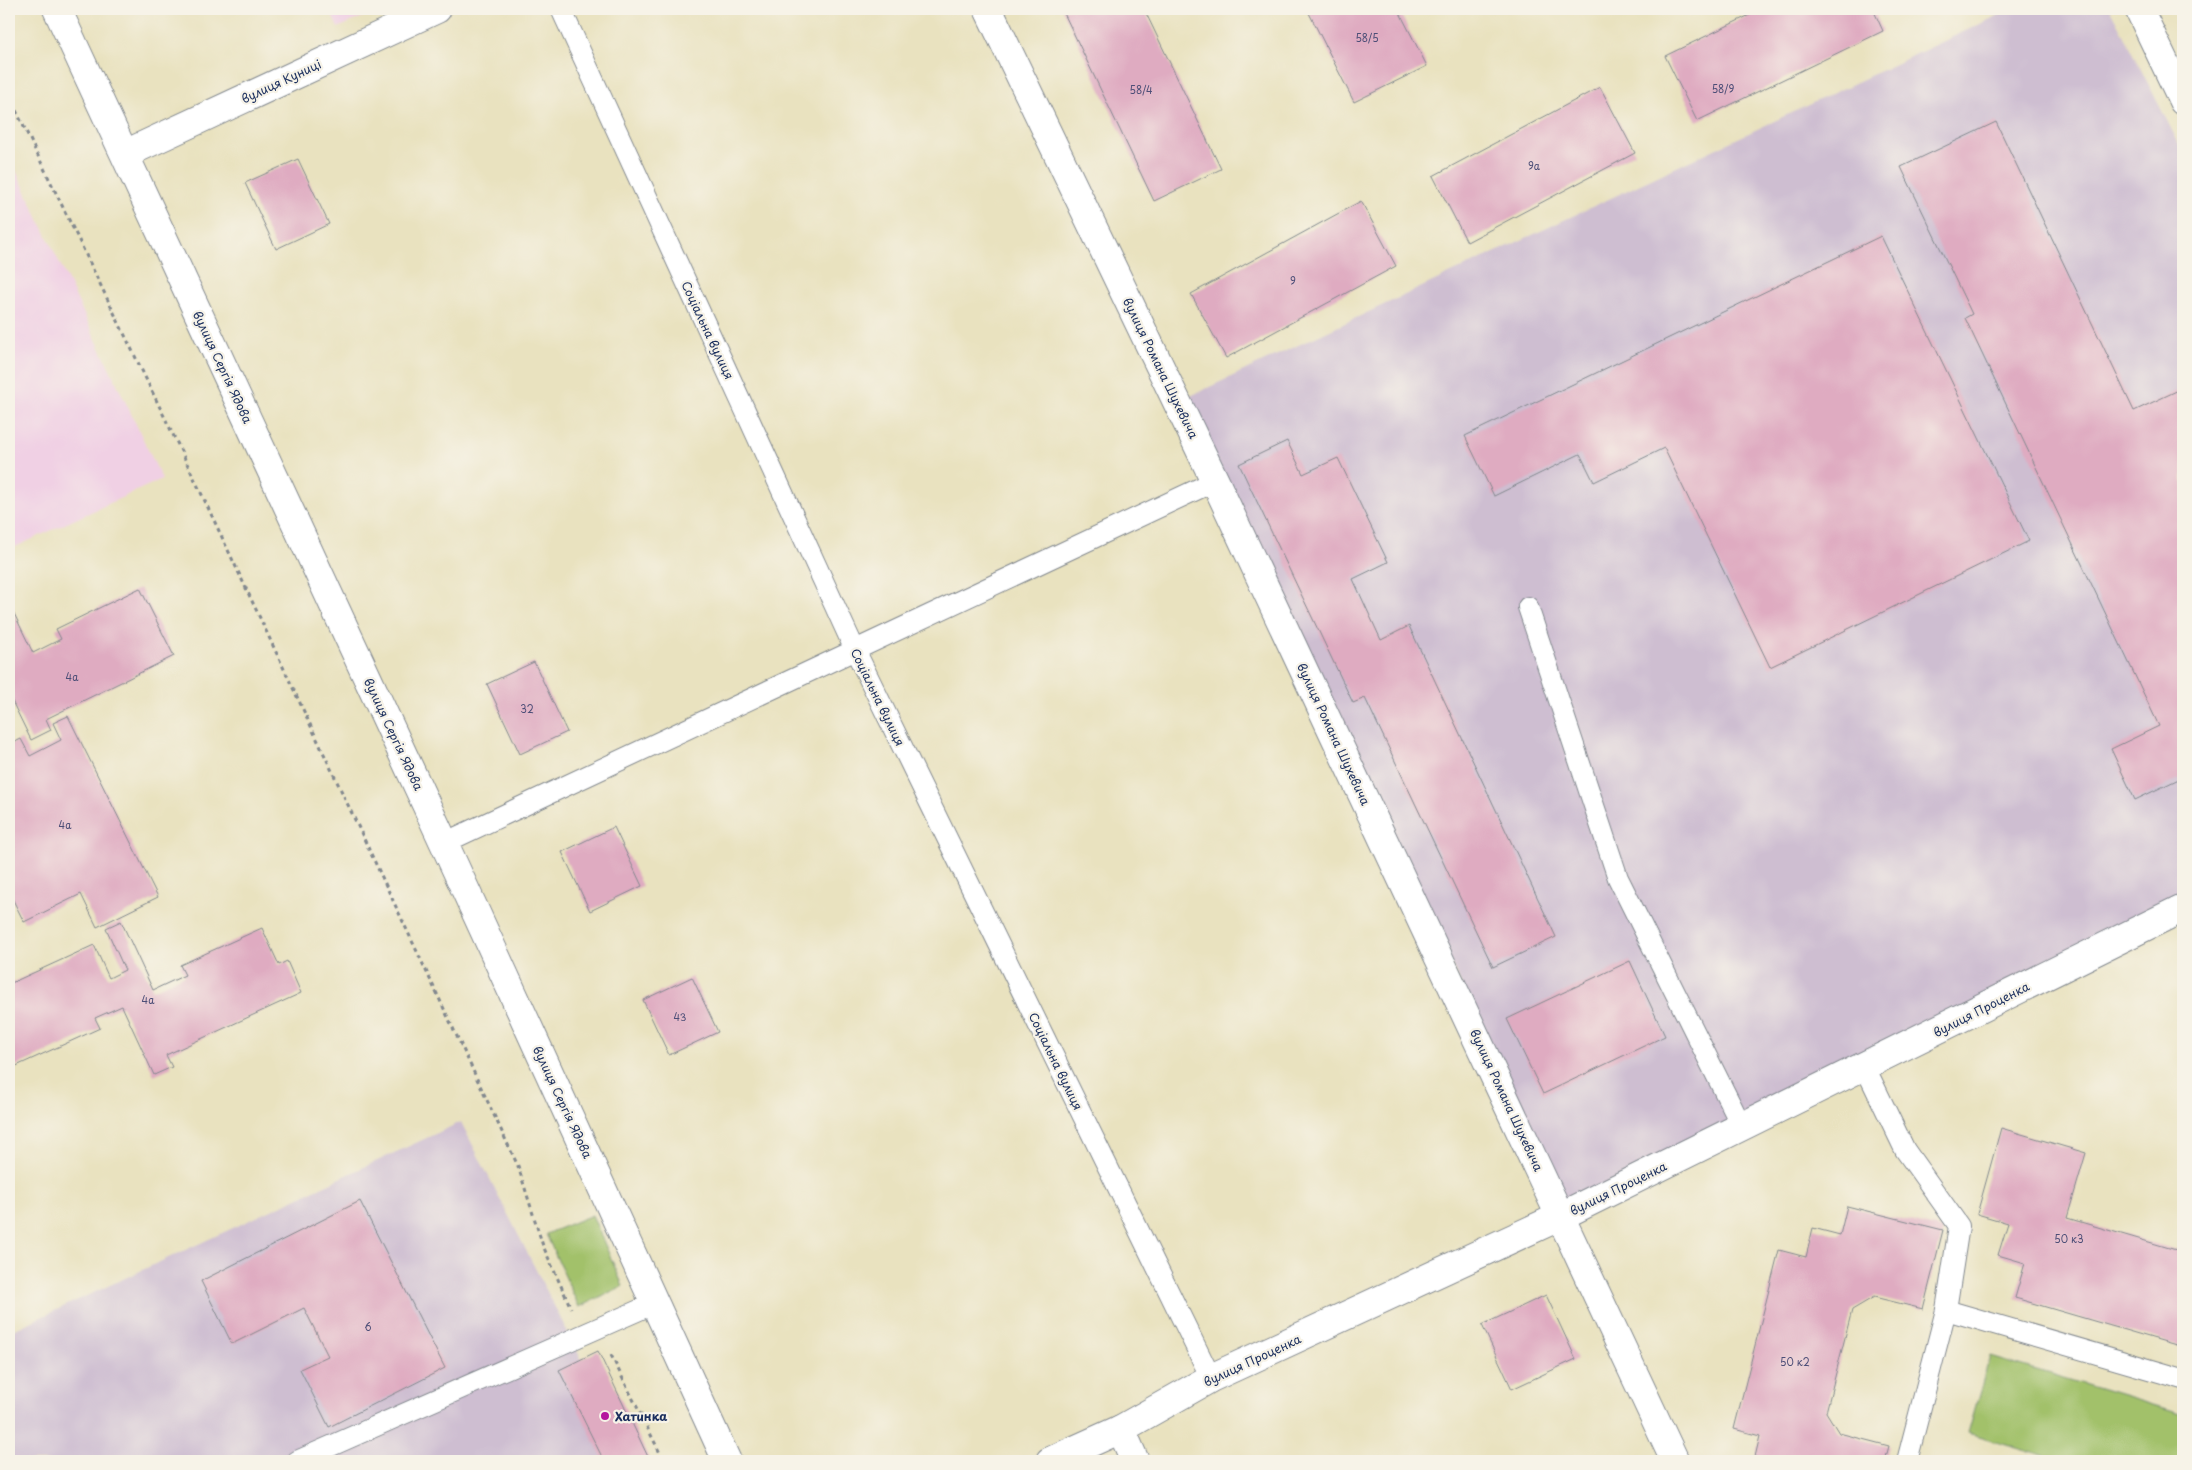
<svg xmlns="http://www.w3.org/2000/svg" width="2192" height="1470" font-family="'Playpen Sans',sans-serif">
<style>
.built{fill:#f0d0e4}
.industrial{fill:#cebed1}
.green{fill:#a2c16a;stroke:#5e7864}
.building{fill:#dfabc1}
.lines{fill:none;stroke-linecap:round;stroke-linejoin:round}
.service-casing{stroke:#82888e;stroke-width:22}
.minor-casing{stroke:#82888e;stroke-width:30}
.tertiary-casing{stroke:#82888e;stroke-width:30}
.path{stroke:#82888e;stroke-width:3;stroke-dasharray:4 4;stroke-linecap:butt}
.service{stroke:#fff;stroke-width:20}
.minor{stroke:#fff;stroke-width:28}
.tertiary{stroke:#fff;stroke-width:28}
.poi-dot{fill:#b5179e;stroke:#f7f3e8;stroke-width:2}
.labels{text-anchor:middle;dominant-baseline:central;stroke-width:4.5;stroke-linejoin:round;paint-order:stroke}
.number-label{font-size:10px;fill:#4c4e77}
.street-label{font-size:12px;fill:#1b2f5e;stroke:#f7f3e8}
.poi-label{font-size:12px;font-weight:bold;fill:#1b2f5e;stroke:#f7f3e8;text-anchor:start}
</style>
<rect width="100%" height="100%" fill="#f7f3e8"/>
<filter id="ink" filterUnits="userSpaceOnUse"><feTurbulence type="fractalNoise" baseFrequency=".02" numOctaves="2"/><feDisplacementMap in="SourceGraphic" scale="10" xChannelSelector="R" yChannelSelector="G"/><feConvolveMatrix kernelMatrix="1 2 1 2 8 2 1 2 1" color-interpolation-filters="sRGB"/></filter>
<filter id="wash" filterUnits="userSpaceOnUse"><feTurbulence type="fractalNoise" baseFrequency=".0096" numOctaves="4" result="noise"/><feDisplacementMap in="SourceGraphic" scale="20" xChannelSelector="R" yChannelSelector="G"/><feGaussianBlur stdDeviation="1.12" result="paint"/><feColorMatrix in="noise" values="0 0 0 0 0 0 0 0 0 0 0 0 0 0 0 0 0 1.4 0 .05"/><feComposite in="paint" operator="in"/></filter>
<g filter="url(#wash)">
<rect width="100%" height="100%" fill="#e9e2bf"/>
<g class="built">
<path d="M 329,9 L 380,9 L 338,28 Z"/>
<path d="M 9,156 L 162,479 L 9,550 Z"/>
</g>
<g class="industrial">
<path d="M 2012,9 L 2110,9 L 2183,152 L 2183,899 L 1567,1208 L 1184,399 Z"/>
<path d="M 461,1122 L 633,1461 L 9,1461 L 9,1332 Z"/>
</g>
<g class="green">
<path d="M 592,1215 L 623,1286 L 579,1307 L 546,1234 Z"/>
<path d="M 1990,1356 L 2183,1414 L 2183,1461 L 2063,1461 L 1968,1433 Z"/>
</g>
<g id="blocks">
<g class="building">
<path d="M 1062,9 L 1144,9 L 1221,169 L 1154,201 Z"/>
<path d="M 1307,9 L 1398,9 L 1427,66 L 1354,102 Z"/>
<path d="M 1762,9 L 1873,9 L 1883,31 L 1697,121 L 1665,56 Z"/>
<path d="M 1600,87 L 1635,153 L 1467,242 L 1433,176 Z"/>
<path d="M 1996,122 L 2134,411 L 2183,388 L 2183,777 L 2135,800 L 2111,749 L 2159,726 L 1965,318 L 1972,314 L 1901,167 Z"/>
<path d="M 298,159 L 329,224 L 276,249 L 245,183 Z"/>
<path d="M 1361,201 L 1396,266 L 1226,358 L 1191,294 Z"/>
<path d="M 1881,236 L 2029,541 L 1770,667 L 1664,448 L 1594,482 L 1580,454 L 1494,496 L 1465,436 Z"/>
<path d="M 1287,441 L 1303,474 L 1338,458 L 1388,562 L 1353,579 L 1381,640 L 1409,626 L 1556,937 L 1493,967 L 1365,698 L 1353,703 L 1239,464 Z"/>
<path d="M 140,588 L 174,656 L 46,719 L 51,730 L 31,740 L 9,695 L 9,603 L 33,653 L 61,639 L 56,629 Z"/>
<path d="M 534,662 L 567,732 L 520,754 L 487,684 Z"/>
<path d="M 68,716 L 158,897 L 97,927 L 81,894 L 24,922 L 9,892 L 9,745 L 21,739 L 30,756 L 61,740 L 53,723 Z"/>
<path d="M 614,827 L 642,886 L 590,911 L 562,852 Z"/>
<path d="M 121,921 L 153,990 L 185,975 L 180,965 L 262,928 L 279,965 L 287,961 L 301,993 L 166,1055 L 172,1067 L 154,1075 L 122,1006 L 95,1018 L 100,1028 L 14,1067 L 9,1054 L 9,984 L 94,945 L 109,978 L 125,970 L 106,928 Z"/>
<path d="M 1630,961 L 1665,1036 L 1543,1094 L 1507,1019 Z"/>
<path d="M 692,977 L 718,1032 L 669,1055 L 643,1000 Z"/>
<path d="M 2001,1128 L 2086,1153 L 2067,1218 L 2183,1252 L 2183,1347 L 2015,1298 L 2025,1263 L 1998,1255 L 2008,1223 L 1977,1214 Z"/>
<path d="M 360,1201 L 445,1368 L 329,1427 L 300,1369 L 328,1356 L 304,1308 L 232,1344 L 201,1281 Z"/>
<path d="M 1847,1206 L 1943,1230 L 1923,1309 L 1874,1297 L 1852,1310 L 1826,1412 L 1839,1433 L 1889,1446 L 1885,1461 L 1754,1461 L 1760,1436 L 1734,1429 L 1779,1250 L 1806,1257 L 1813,1228 L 1840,1235 Z"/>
<path d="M 1546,1295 L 1576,1359 L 1512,1389 L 1482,1325 Z"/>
<path d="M 598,1351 L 650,1461 L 604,1461 L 559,1370 Z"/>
</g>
</g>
</g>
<g filter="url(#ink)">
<use href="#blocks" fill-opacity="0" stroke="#82888e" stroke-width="1"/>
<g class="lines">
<g class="service-casing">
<g id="service">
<path d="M 561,9 L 855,650 L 1211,1378"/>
<path d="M 1528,607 L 1618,878 L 1742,1127"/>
<path d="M 444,843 L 1215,481"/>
<path d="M 1865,1067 L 1905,1150 L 1959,1226 L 1946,1310 L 1907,1461"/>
<path d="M 1946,1310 L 2183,1379"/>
<path d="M 297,1461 L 655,1303"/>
</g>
</g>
<g class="minor-casing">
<g id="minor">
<path d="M 988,9 L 1215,481 L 1675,1461"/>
<path d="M 2139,9 L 2183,101"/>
<path d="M 125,154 L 437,9"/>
<path d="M 1121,1429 L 1135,1461"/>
</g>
</g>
<g class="tertiary-casing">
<g id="tertiary">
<path d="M 57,9 L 444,843 L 727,1461"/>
<path d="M 1050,1461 L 1121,1429 L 1211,1378 L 1561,1216 L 2183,908"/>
</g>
</g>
<g class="path">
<path d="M 9,96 L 195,480 L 518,1166 L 543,1246 L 571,1308"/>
<path d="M 611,1355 L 664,1461"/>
</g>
<use href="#service" class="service"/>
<use href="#minor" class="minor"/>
<use href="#tertiary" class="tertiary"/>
</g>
</g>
<circle class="poi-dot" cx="605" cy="1416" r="5"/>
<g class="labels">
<g class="number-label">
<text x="1367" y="37">58/5</text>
<text x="1723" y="88">58/9</text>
<text x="1141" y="89">58/4</text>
<text x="1534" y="165">9а</text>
<text x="1293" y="280">9</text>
<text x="72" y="676">4а</text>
<text x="527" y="708">32</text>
<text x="65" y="824">4а</text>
<text x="148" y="999">4а</text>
<text x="680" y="1016">43</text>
<text x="2069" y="1238">50 к3</text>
<text x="368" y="1326">6</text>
<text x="1795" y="1361">50 к2</text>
</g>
<g class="street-label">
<text transform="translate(281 81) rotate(-25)">вулиця Куниці</text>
<text transform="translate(708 330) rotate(65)">Соціальна вулиця</text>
<text transform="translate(223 367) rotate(65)">вулиця Сергія Ядова</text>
<text transform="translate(1161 368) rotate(64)">вулиця Романа Шухевича</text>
<text transform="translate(878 697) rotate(64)">Соціальна вулиця</text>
<text transform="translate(394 734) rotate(65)">вулиця Сергія Ядова</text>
<text transform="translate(1334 734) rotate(65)">вулиця Романа Шухевича</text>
<text transform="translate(1981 1009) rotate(-27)">вулиця Проценка</text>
<text transform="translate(1056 1061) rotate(64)">Соціальна вулиця</text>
<text transform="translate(1507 1100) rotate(65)">вулиця Романа Шухевича</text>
<text transform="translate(563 1102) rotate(65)">вулиця Сергія Ядова</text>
<text transform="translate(1618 1188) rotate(-26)">вулиця Проценка</text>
<text transform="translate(1252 1360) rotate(-25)">вулиця Проценка</text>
</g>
<g class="poi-label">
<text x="615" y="1416">Хатинка</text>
</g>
</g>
<rect width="2192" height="1470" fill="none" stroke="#f7f3e8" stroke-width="30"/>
</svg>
